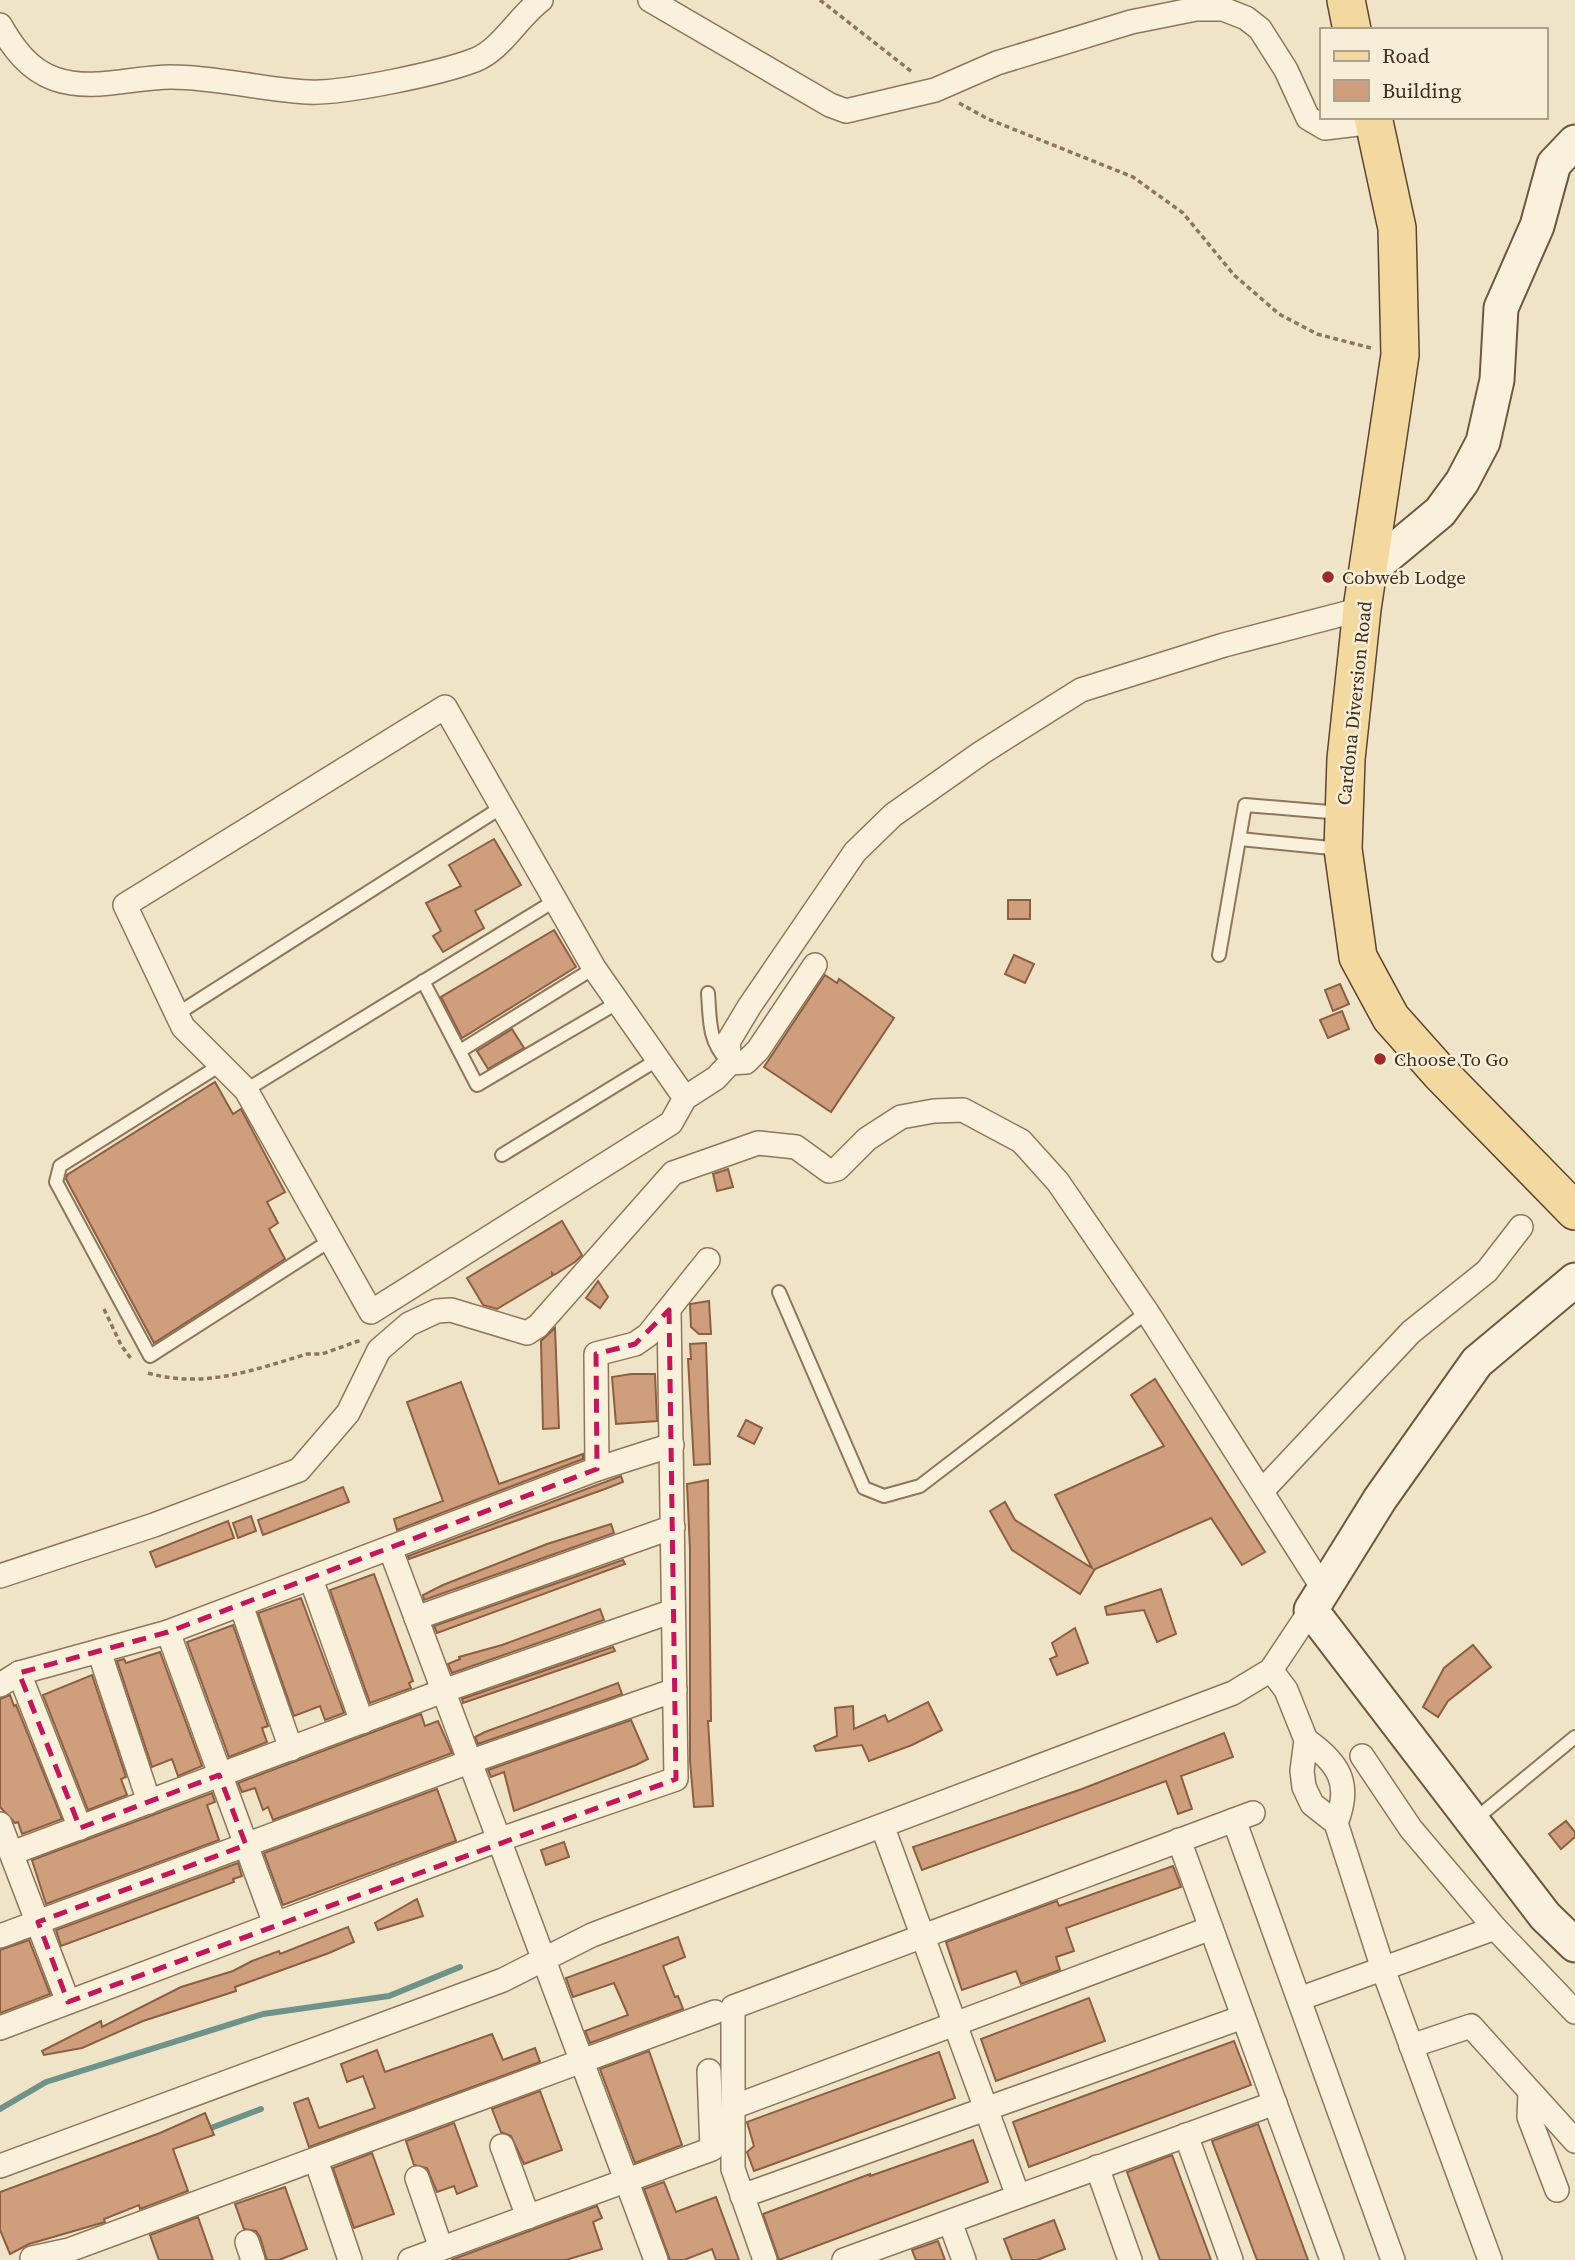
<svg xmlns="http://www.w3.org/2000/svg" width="1575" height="2260" font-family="'Source Serif 4',serif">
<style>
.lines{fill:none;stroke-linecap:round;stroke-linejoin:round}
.stream{stroke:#6f938a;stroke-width:6}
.building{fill:#cf9f7d;stroke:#8d5f41;stroke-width:2}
.lane-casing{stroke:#8d765c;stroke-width:16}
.street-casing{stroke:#8d765c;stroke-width:26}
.secondary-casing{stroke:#6f573f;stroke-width:37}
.primary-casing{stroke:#5b4430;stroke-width:40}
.path{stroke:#8d765c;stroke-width:3.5;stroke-dasharray:5 3.5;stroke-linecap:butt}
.lane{stroke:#faf1dc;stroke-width:12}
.street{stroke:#faf1dc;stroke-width:23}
.secondary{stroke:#faf1dc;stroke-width:33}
.primary{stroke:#f3d9a0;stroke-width:37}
.marked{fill:none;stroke:#c2185b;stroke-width:5;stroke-dasharray:14 9;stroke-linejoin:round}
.poi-dot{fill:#9e2a2b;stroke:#f7eed8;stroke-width:2.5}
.labels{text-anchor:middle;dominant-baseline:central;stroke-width:5;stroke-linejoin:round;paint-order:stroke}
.poi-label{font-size:19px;fill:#3d2e20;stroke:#f7eed8;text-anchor:start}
.street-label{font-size:19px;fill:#3d2e20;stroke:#f7eed8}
</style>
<rect width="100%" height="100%" fill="#f0e4c8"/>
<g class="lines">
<g class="stream">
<path d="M 0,2109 L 46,2082 L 263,2014 L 389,1996 L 460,1967"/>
<path d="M 203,2131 L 261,2109"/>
</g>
</g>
<g class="building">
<path d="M 494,839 L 521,885 L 475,911 L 484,928 L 443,952 L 433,936 L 441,931 L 426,903 L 461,886 L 449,865 Z"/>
<rect x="1008" y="900" width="22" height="19"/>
<path d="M 554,930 L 576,967 L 462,1038 L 441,997 Z"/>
<path d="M 1014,955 L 1034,964 L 1025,983 L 1005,974 Z"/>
<path d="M 825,975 L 837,983 L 839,979 L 894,1018 L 831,1112 L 764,1067 Z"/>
<path d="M 1340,984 L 1349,1004 L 1333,1011 L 1325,990 Z"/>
<path d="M 1342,1011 L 1349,1029 L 1328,1038 L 1320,1020 Z"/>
<path d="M 512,1029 L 524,1048 L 488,1069 L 477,1051 Z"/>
<path d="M 215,1082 L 233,1114 L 241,1109 L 285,1192 L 267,1202 L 278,1223 L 269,1229 L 285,1259 L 154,1343 L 66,1179 L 67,1175 Z"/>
<path d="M 728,1169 L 733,1187 L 717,1191 L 713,1174 Z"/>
<path d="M 562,1221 L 582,1255 L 575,1262 L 554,1275 L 552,1273 L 552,1276 L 497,1309 L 483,1305 L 467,1278 Z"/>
<path d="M 598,1281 L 608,1297 L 600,1308 L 586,1298 Z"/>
<path d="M 709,1301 L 711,1334 L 699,1334 L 691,1327 L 690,1304 Z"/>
<path d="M 555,1328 L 559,1428 L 543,1429 L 541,1341 Z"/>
<path d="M 706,1343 L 710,1464 L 694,1465 L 688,1359 L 691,1359 L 690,1344 Z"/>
<path d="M 631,1374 L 655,1374 L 657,1421 L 616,1424 L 612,1377 Z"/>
<path d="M 1155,1379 L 1265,1552 L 1242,1565 L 1211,1518 L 1095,1569 L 1080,1594 L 1012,1550 L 990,1511 L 1005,1502 L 1015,1520 L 1092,1568 L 1055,1495 L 1164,1446 L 1131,1395 Z"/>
<path d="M 461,1382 L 499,1484 L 583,1454 L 583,1459 L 397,1530 L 394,1519 L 443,1501 L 407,1402 Z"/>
<path d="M 746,1420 L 762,1428 L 754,1444 L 738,1436 Z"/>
<path d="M 621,1476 L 623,1482 L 605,1489 L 409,1559 L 408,1556 Z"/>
<path d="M 708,1480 L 711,1721 L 708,1721 L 713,1806 L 694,1807 L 690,1761 L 690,1550 L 687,1484 Z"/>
<path d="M 343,1487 L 349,1502 L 263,1535 L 258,1520 Z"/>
<path d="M 251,1516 L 256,1531 L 238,1538 L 233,1523 Z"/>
<path d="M 228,1521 L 234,1538 L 156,1567 L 150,1552 Z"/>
<path d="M 611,1524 L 614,1533 L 424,1600 L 423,1595 L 443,1585 L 547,1544 Z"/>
<path d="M 623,1560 L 625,1564 L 437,1633 L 434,1626 Z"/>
<path d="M 374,1574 L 413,1681 L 409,1683 L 411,1688 L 370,1703 L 330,1590 Z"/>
<path d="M 1161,1589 L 1176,1634 L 1157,1642 L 1144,1610 L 1107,1615 L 1105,1607 Z"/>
<path d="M 301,1598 L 344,1713 L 325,1720 L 320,1706 L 294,1716 L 258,1613 Z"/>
<path d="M 600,1609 L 604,1620 L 452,1673 L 448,1664 L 460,1659 L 459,1657 L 502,1645 Z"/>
<path d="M 233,1625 L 268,1726 L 262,1728 L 267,1742 L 229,1757 L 187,1642 Z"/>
<path d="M 1075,1628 L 1088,1663 L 1057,1675 L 1050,1659 L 1057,1656 L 1052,1643 Z"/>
<path d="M 1473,1645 L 1491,1667 L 1448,1701 L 1438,1717 L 1423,1707 L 1444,1668 Z"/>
<path d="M 613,1647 L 615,1651 L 463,1703 L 462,1699 Z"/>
<path d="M 160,1652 L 202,1766 L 178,1776 L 172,1759 L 152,1767 L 117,1661 L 124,1659 L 126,1663 Z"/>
<path d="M 92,1675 L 126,1777 L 121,1779 L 127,1795 L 88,1810 L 43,1695 Z"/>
<path d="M 618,1683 L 622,1694 L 478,1744 L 475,1737 L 485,1732 Z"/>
<path d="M 10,1695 L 14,1706 L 16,1705 L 62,1819 L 22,1834 L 18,1822 L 15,1823 L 0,1807 L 0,1699 Z"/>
<path d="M 928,1702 L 942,1730 L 912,1745 L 869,1761 L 862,1745 L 816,1751 L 814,1746 L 837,1736 L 835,1708 L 853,1706 L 854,1729 L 885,1715 L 888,1722 Z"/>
<path d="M 421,1714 L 425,1726 L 438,1721 L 452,1753 L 273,1820 L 268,1807 L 263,1810 L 255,1788 L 242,1792 L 238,1783 Z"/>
<path d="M 631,1720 L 648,1759 L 636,1765 L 514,1811 L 504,1772 L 491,1777 L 488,1770 Z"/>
<path d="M 1224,1733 L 1233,1757 L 1181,1776 L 1192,1809 L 1178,1814 L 1166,1781 L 922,1870 L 913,1847 L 1082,1789 Z"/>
<path d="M 437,1789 L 456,1841 L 283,1905 L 264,1853 Z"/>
<path d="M 212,1793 L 215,1802 L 207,1805 L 219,1840 L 46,1904 L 32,1860 Z"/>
<path d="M 1566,1821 L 1575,1832 L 1575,1837 L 1561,1849 L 1549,1834 Z"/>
<path d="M 564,1842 L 569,1857 L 546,1865 L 541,1850 Z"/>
<path d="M 238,1863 L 242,1876 L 233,1879 L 234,1882 L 61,1946 L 56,1930 Z"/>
<path d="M 1173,1866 L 1181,1887 L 1066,1928 L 1074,1951 L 1056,1957 L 1060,1970 L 1021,1984 L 1016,1971 L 962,1990 L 946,1942 L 1057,1901 L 1059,1906 Z"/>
<path d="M 417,1899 L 423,1916 L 378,1930 L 375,1923 Z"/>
<path d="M 348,1927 L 354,1942 L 329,1953 L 235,1987 L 236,1991 L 143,2021 L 82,2048 L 44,2055 L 42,2051 L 101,2021 L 102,2027 L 181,1987 L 233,1971 L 252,1961 L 279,1951 L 280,1954 Z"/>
<path d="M 678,1937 L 685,1957 L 663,1966 L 675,1997 L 678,1996 L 683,2009 L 590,2043 L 585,2031 L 628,2015 L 614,1983 L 573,1997 L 566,1978 Z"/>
<path d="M 29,1940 L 50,1994 L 0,2013 L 0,1950 Z"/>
<path d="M 1089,1998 L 1105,2041 L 996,2081 L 981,2039 Z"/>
<path d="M 492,2034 L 503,2060 L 535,2048 L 540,2062 L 309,2147 L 294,2103 L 308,2098 L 319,2128 L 375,2108 L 363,2076 L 347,2082 L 341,2064 L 377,2050 L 385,2072 Z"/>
<path d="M 1234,2041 L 1251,2085 L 1029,2167 L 1013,2122 Z"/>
<path d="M 649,2051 L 682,2145 L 635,2163 L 600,2069 Z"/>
<path d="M 939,2052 L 955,2098 L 754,2171 L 747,2152 L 754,2146 L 747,2122 Z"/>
<path d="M 540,2091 L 562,2150 L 524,2164 L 511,2136 L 501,2132 L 492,2109 Z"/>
<path d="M 205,2113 L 214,2135 L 173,2149 L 188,2191 L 140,2209 L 139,2205 L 104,2219 L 105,2222 L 29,2244 L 10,2254 L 0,2230 L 0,2192 L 160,2133 Z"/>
<path d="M 454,2123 L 477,2186 L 457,2194 L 454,2186 L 437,2192 L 427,2168 L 414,2165 L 406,2141 Z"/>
<path d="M 1258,2124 L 1308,2260 L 1257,2260 L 1212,2141 Z"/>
<path d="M 973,2140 L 988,2182 L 779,2260 L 763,2214 L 870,2174 L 870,2176 Z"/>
<path d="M 372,2153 L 394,2214 L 354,2228 L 333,2168 Z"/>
<path d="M 1172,2155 L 1211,2260 L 1160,2260 L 1127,2172 Z"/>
<path d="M 664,2182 L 676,2212 L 716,2197 L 739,2260 L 716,2260 L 712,2249 L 684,2260 L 670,2260 L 644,2189 Z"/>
<path d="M 285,2187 L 307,2249 L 279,2260 L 267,2260 L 260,2237 L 256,2231 L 244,2229 L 235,2204 Z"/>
<path d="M 597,2206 L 602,2218 L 593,2222 L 602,2249 L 566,2260 L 451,2260 Z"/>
<path d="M 198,2217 L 213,2260 L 159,2260 L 150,2235 Z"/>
<path d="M 1054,2220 L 1065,2249 L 1037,2260 L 1012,2260 L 1004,2239 Z"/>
<path d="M 938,2241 L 945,2260 L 916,2260 L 912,2250 Z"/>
</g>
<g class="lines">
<g class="lane-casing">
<g id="lane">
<path d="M 1240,839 L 1341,849"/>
<path d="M 1219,955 L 1245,805 L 1341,813"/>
<path d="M 423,981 L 477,1085 L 617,1003"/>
<path d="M 708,993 C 710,1018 708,1041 727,1060"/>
<path d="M 177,1014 L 502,807"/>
<path d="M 460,1051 L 594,968"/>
<path d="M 222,1064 L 60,1166 L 56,1182 L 150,1356 L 331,1240"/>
<path d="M 246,1090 L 556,900"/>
<path d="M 502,1155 L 657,1060"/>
<path d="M 779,1292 L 864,1488 L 884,1496 L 920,1486 L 1147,1312"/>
<path d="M 1473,1821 L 1575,1737"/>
</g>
</g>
<g class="street-casing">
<g id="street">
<path d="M 650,0 L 830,105 L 846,111 L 935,90 L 997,63 L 1131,22 L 1196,9 L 1223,9 L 1246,18 L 1260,29 L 1286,70 L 1308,118 L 1325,128 L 1374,122"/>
<path d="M 0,25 C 13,48 29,70 55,79 C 93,92 132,77 171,77 C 217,77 263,90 308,92 C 343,94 441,73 475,60 C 501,50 518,17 541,0"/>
<path d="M 730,1063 L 728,1042 L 749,1007 L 855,852 L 893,815 L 981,753 L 1081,690 L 1224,645 L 1362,609"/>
<path d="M 685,1098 L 594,968 L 445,707 L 125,905 L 183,1027 L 246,1090 L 371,1312 L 671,1123 L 685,1098 L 716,1078 L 730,1063 L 746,1062 L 758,1050 L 815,965"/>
<path d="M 597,1469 L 596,1354 L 635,1344 L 648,1335 L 708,1260"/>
<path d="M 1262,1491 L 1411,1332 L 1487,1271 L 1521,1227"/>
<path d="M 390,1548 L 656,2260"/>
<path d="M 0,1576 L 154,1525 L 299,1470 L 348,1413 L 379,1350 L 409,1324 L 437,1311 L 451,1310 L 527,1333 L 538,1326 L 673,1173 L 758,1143 L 796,1147 L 829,1171 L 837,1169 L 867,1139 L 901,1117 L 934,1111 L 963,1110 L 1021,1141 L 1058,1182 L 1147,1312 L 1324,1590"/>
<path d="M 311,1579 L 362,1722"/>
<path d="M 241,1605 L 291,1749"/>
<path d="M 416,1618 L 673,1527"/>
<path d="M 168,1632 L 275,1924"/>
<path d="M 99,1651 L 149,1802"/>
<path d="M 1271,1670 L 1286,1690 L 1306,1740 L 1302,1771 L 1304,1787 L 1312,1804 L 1336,1823 L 1383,1969 L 1490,2260"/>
<path d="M 19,1673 L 80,1828"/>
<path d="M 0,1685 L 19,1673 L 168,1632 L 597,1469 L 672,1445"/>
<path d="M 1306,1740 C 1339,1763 1352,1784 1336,1823"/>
<path d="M 1362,1756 L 1411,1829 L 1495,1928 L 1575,2012"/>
<path d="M 1234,1820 L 1393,2260"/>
<path d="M 0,1824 L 68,2002"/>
<path d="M 883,1828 L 1018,2196"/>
<path d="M 1179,1840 L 1332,2260"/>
<path d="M 12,1853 L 443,1691 L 673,1611"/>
<path d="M 0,1936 L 469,1762 L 675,1690"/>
<path d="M 1299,1999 L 1495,1928"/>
<path d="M 0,2028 L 498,1840 L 676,1779 L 669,1310"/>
<path d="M 1411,2046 L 1471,2026 L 1575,2141"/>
<path d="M 1530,2092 L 1529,2117 L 1557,2190"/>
<path d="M 733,2107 L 1211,1928"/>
<path d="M 1186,2135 L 1231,2260"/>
<path d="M 502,2146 L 528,2217"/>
<path d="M 316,2160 L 350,2260"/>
<path d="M 0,2166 L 503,1980 L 592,1935 L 1233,1693 L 1271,1670 L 1311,1610"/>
<path d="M 1097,2167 L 1130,2260"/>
<path d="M 417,2178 L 441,2248"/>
<path d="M 742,2196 L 1243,2017"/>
<path d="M 950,2222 L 964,2260"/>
<path d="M 247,2242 L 253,2260"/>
<path d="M 32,2258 L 69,2250 L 715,2012"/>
<path d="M 410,2260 L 712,2149 L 709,2071"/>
<path d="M 765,2260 L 733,2169 L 733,2007 L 1253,1813"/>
<path d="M 844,2260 L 1275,2103"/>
</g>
</g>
<g class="secondary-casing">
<g id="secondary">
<path d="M 1369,571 L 1440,512 L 1462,482 L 1483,442 L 1497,380 L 1501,308 L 1537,226 L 1554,164 L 1575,142"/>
<path d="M 1575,1280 L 1477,1362 L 1380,1499 L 1311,1610 L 1545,1916 L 1575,1945"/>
</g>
</g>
<g class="primary-casing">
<g id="primary">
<path d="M 1346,0 L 1352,30"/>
<path d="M 1373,117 L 1397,228 L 1400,355 L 1362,609 L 1346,759 L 1343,849 L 1358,957 L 1391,1018 L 1440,1073 L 1575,1211"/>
</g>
</g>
<g class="path">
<path d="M 820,0 L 912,72"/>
<path d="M 959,103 L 988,119 L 1133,177 L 1183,213 L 1234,275 L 1279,314 L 1317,334 L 1371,348"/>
<path d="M 104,1309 L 121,1345 L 132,1360"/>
<path d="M 148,1373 C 205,1389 253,1370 307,1354 L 322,1354 L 361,1340"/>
</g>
<use href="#lane" class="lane"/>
<use href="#street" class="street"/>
<use href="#secondary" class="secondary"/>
<use href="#primary" class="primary"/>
</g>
<path class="marked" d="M 669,1310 L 676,1779 L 68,2002 L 38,1922 L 246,1845 L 219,1775 L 80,1828 L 19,1673 L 168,1632 L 597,1469 L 596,1354 L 635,1344 Z"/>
<g class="poi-dot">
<circle cx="1328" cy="577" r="7"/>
<circle cx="1380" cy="1059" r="7"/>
</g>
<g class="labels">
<g class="poi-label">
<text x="1342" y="577">Cobweb Lodge</text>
<text x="1394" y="1059">Choose To Go</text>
</g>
<g class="street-label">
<text transform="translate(1354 703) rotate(-84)">Cardona Diversion Road</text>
</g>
</g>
<rect x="1320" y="28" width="228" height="91" fill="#f7eed8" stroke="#ada18e" stroke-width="2"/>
<rect x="1334" y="51" width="35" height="10" fill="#f3d9a0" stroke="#ada18e" stroke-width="2"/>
<text x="1382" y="63" font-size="21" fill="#3d2e20">Road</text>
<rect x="1334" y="80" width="35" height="21" fill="#cf9f7d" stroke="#ada18e" stroke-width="2"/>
<text x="1382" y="98" font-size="21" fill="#3d2e20">Building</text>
</svg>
